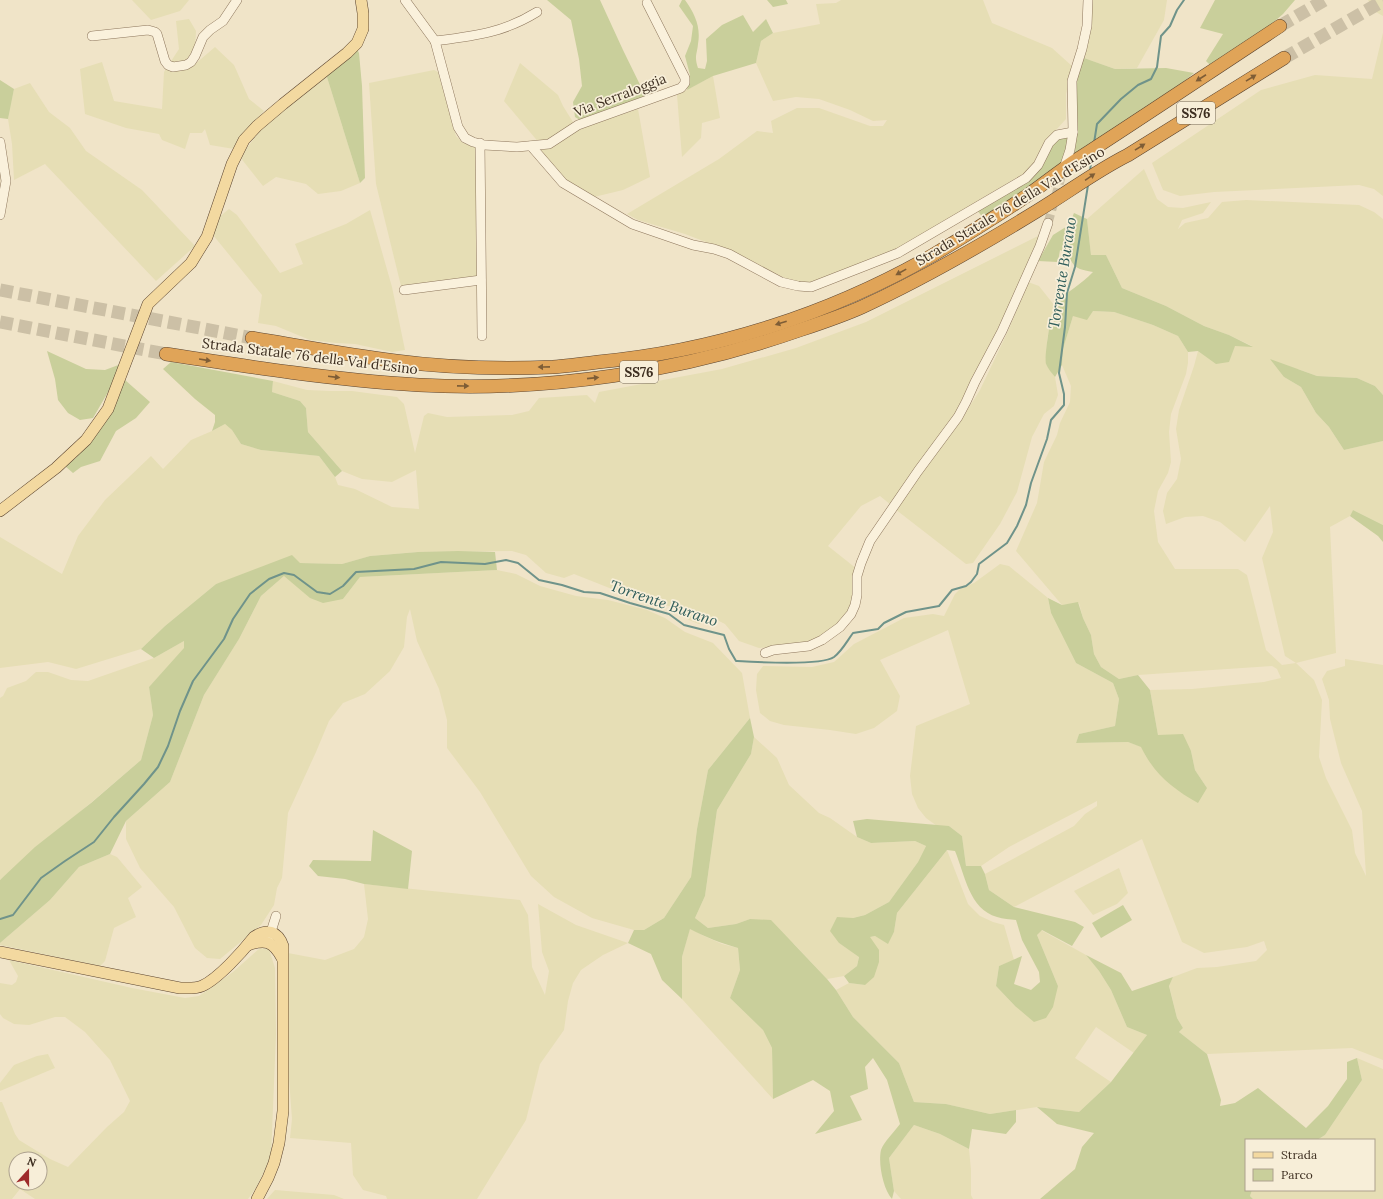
<svg xmlns="http://www.w3.org/2000/svg" width="1383" height="1199" font-family="Lora,serif">
<style>
.farmland{fill:#e6deb5;fill-rule:evenodd}
.green{fill:#c9cf9b}
.lines{fill:none;stroke-linecap:round;stroke-linejoin:round}
.stream{stroke:#6f938a;stroke-width:2}
.minor-tunnel{stroke:#ccc0a6;stroke-width:9;stroke-dasharray:9 4.5;stroke-linecap:butt}
.highway-tunnel{stroke:#ccc0a6;stroke-width:13;stroke-dasharray:13 6;stroke-linecap:butt}
.minor-casing{stroke:#8d765c;stroke-width:10}
.major-casing{stroke:#5b4430;stroke-width:12}
.highway-casing{stroke:#5b4430;stroke-width:14}
.minor{stroke:#faf1dc;stroke-width:9}
.major{stroke:#f3d9a0;stroke-width:11}
.highway{stroke:#e0a458;stroke-width:13}
.oneway{fill:#7e5d36}
.labels{text-anchor:middle;dominant-baseline:central;stroke-width:3.5;stroke-linejoin:round;paint-order:stroke}
.shield{fill:#f7eed8;stroke:#756857;stroke-width:1}
.shield-label{font-size:13px;font-weight:bold;fill:#3d2e20}
.street-label{font-size:14px;fill:#3d2e20;stroke:#f7eed8}
.water-label{font-size:15px;font-style:italic;fill:#2f5d5a;stroke:#f7eed8}
</style>
<rect width="100%" height="100%" fill="#f0e4c8"/>
<g class="farmland">
<path d="M 132,0 L 189,0 L 180,11 L 151,20 Z"/>
<path d="M 841,0 L 983,0 L 992,23 L 1052,48 L 1072,66 L 1066,94 L 1066,119 L 1046,141 L 1035,163 L 1025,173 L 979,200 L 897,251 L 812,283 L 800,283 L 785,278 L 732,252 L 685,234 L 638,220 L 627,214 L 719,159 L 757,131 L 773,133 L 771,121 L 797,108 L 819,108 L 870,126 L 883,126 L 887,120 L 873,121 L 850,110 L 819,99 L 796,97 L 773,101 L 756,63 L 761,41 L 773,33 L 820,24 L 816,4 L 836,3 Z"/>
<path d="M 1091,0 L 1167,0 L 1164,20 L 1137,68 L 1115,69 L 1084,58 Z"/>
<path d="M 1368,0 L 1383,0 L 1383,16 L 1376,12 Z"/>
<path d="M 189,19 L 196,31 L 194,65 L 215,47 L 234,65 L 249,99 L 264,111 L 247,129 L 234,149 L 210,145 L 205,129 L 202,133 L 190,133 L 185,149 L 162,140 L 159,134 L 126,128 L 85,114 L 80,69 L 102,62 L 114,101 L 162,109 L 164,72 L 179,49 L 176,21 Z"/>
<path d="M 1383,33 L 1383,196 L 1374,189 L 1359,185 L 1214,192 L 1180,196 L 1163,190 L 1152,163 L 1261,90 L 1315,75 L 1372,79 Z"/>
<path d="M 520,63 L 558,95 L 563,106 L 573,122 L 572,127 L 540,144 L 504,101 Z"/>
<path d="M 434,70 L 438,72 L 456,136 L 463,143 L 478,148 L 480,278 L 401,286 L 376,184 L 369,83 Z"/>
<path d="M 326,74 L 360,183 L 341,191 L 318,194 L 306,184 L 276,177 L 263,186 L 240,157 L 262,128 Z"/>
<path d="M 713,76 L 720,118 L 702,123 L 701,138 L 682,157 L 677,95 Z"/>
<path d="M 30,83 L 49,112 L 70,128 L 86,151 L 142,190 L 195,246 L 156,281 L 45,164 L 14,180 L 12,144 L 8,119 L 10,107 L 14,89 Z"/>
<path d="M 638,109 L 650,177 L 623,190 L 594,197 L 567,181 L 542,154 L 542,150 L 558,143 L 579,129 Z"/>
<path d="M 1144,169 L 1157,199 L 1168,207 L 1183,208 L 1211,202 L 1203,213 L 1182,220 L 1178,229 L 1185,223 L 1208,218 L 1222,202 L 1246,200 L 1359,205 L 1374,212 L 1383,219 L 1383,395 L 1375,386 L 1357,378 L 1317,376 L 1298,369 L 1284,377 L 1301,387 L 1316,413 L 1329,427 L 1344,450 L 1383,441 L 1383,525 L 1353,510 L 1350,516 L 1330,527 L 1336,653 L 1296,663 L 1314,680 L 1322,700 L 1319,757 L 1326,778 L 1352,830 L 1355,853 L 1366,876 L 1362,811 L 1341,763 L 1330,719 L 1329,700 L 1322,679 L 1327,671 L 1345,666 L 1345,659 L 1383,665 L 1383,1060 L 1352,1048 L 1207,1054 L 1179,1032 L 1183,1028 L 1177,1018 L 1169,985 L 1173,977 L 1197,968 L 1217,967 L 1256,961 L 1267,950 L 1264,941 L 1247,947 L 1204,953 L 1182,942 L 1142,839 L 1014,907 L 989,890 L 985,874 L 1074,826 L 1085,814 L 1097,806 L 1097,801 L 1009,847 L 981,866 L 966,866 L 962,836 L 949,826 L 937,826 L 926,818 L 918,808 L 912,794 L 910,776 L 916,726 L 970,704 L 948,630 L 880,660 L 900,696 L 897,711 L 874,728 L 856,734 L 830,730 L 784,725 L 770,721 L 760,713 L 756,690 L 757,674 L 763,666 L 812,667 L 834,662 L 854,644 L 904,618 L 933,614 L 944,616 L 955,594 L 960,589 L 974,583 L 1000,564 L 1009,566 L 1048,598 L 1051,613 L 1076,663 L 1113,683 L 1119,699 L 1115,726 L 1079,734 L 1076,743 L 1128,742 L 1142,747 L 1146,757 L 1207,788 L 1195,770 L 1191,751 L 1158,735 L 1150,690 L 1192,689 L 1264,682 L 1281,678 L 1277,669 L 1272,666 L 1138,675 L 1119,679 L 1101,667 L 1094,654 L 1091,635 L 1083,618 L 1079,603 L 1062,605 L 1016,551 L 1037,503 L 1044,462 L 1057,435 L 1060,423 L 1070,402 L 1071,386 L 1062,365 L 1063,349 L 1073,316 L 1093,311 L 1114,312 L 1153,325 L 1178,336 L 1188,352 L 1188,363 L 1186,374 L 1171,414 L 1169,432 L 1171,462 L 1168,473 L 1158,491 L 1154,511 L 1158,542 L 1175,569 L 1238,569 L 1247,575 L 1266,650 L 1282,665 L 1296,663 L 1285,656 L 1262,558 L 1273,532 L 1270,506 L 1245,542 L 1220,522 L 1203,516 L 1185,517 L 1166,524 L 1163,511 L 1167,493 L 1177,479 L 1181,459 L 1176,429 L 1179,410 L 1194,366 L 1198,351 L 1235,346 L 1252,346 L 1229,335 L 1204,326 L 1166,306 L 1122,288 L 1106,255 L 1091,255 L 1087,219 Z"/>
<path d="M 229,209 L 237,215 L 280,273 L 303,264 L 295,244 L 346,224 L 370,210 L 392,287 L 405,350 L 392,352 L 355,344 L 336,343 L 310,340 L 276,326 L 258,323 L 262,295 L 213,235 L 218,218 Z"/>
<path d="M 1042,234 L 996,339 L 964,403 L 891,505 L 880,496 L 861,506 L 828,546 L 857,569 L 855,599 L 839,626 L 820,639 L 806,644 L 759,648 L 739,641 L 725,624 L 717,620 L 699,624 L 689,620 L 672,607 L 617,591 L 574,574 L 564,578 L 546,573 L 526,555 L 512,551 L 418,552 L 370,556 L 342,564 L 300,563 L 216,584 L 165,626 L 141,649 L 76,669 L 48,662 L 0,668 L 0,537 L 62,574 L 78,536 L 105,500 L 151,456 L 163,469 L 191,440 L 212,431 L 225,424 L 232,430 L 241,444 L 261,450 L 319,456 L 335,477 L 338,485 L 355,489 L 392,507 L 419,509 L 416,470 L 392,482 L 362,479 L 342,471 L 308,432 L 306,408 L 300,401 L 272,392 L 273,381 L 307,390 L 331,391 L 352,391 L 397,397 L 404,404 L 415,453 L 424,416 L 428,413 L 447,417 L 512,415 L 529,411 L 539,398 L 587,395 L 595,403 L 599,392 L 722,369 L 796,348 L 866,322 Z"/>
<path d="M 1028,282 L 1039,286 L 1054,305 L 1047,340 L 1046,364 L 1055,377 L 1058,395 L 1054,406 L 1044,414 L 1032,437 L 1017,492 L 1000,524 L 973,563 L 966,564 L 895,509 L 956,428 L 980,390 L 1009,329 Z"/>
<path d="M 497,570 L 516,574 L 540,586 L 576,596 L 608,600 L 647,610 L 665,618 L 685,632 L 713,643 L 742,673 L 750,718 L 708,770 L 697,829 L 691,877 L 664,918 L 644,930 L 634,930 L 592,918 L 554,897 L 531,876 L 480,792 L 447,748 L 447,720 L 439,689 L 417,641 L 410,609 L 407,617 L 404,647 L 390,671 L 365,694 L 343,703 L 329,721 L 316,752 L 288,813 L 282,878 L 277,888 L 274,905 L 261,925 L 220,959 L 207,958 L 195,948 L 174,907 L 140,868 L 126,839 L 126,821 L 170,782 L 204,695 L 239,639 L 261,596 L 284,576 L 343,599 L 360,577 Z"/>
<path d="M 184,641 L 184,649 L 149,687 L 153,715 L 141,760 L 0,880 L 0,698 L 3,696 L 7,688 L 26,681 L 36,672 L 48,672 L 71,680 L 88,681 L 154,658 Z"/>
<path d="M 754,737 L 777,758 L 789,785 L 819,813 L 830,818 L 857,837 L 871,843 L 915,841 L 926,846 L 918,862 L 889,902 L 865,915 L 853,918 L 839,943 L 859,956 L 857,966 L 844,976 L 827,979 L 794,944 L 750,919 L 736,924 L 708,928 L 695,918 L 705,896 L 717,810 L 751,754 Z"/>
<path d="M 947,850 L 968,904 L 980,916 L 993,922 L 1004,925 L 1014,960 L 999,966 L 996,986 L 1015,1006 L 1058,986 L 1037,935 L 1041,930 L 1086,955 L 1099,971 L 1111,990 L 1127,1027 L 1147,1035 L 1134,1053 L 1096,1027 L 1075,1058 L 1111,1082 L 1079,1112 L 1037,1107 L 990,1114 L 946,1104 L 914,1102 L 899,1063 L 853,1017 L 836,990 L 849,983 L 865,985 L 870,937 L 875,936 L 888,943 L 894,932 L 897,913 Z"/>
<path d="M 110,854 L 117,857 L 142,887 L 128,898 L 136,917 L 114,928 L 105,961 L 100,966 L 0,945 L 0,943 L 50,900 L 79,867 Z"/>
<path d="M 1119,868 L 1128,893 L 1117,904 L 1093,915 L 1074,891 Z"/>
<path d="M 364,884 L 520,900 L 528,915 L 532,967 L 545,995 L 549,971 L 542,952 L 538,904 L 576,925 L 628,943 L 603,955 L 581,970 L 573,983 L 568,1001 L 564,1030 L 540,1064 L 526,1120 L 477,1199 L 387,1199 L 386,1196 L 363,1190 L 353,1175 L 351,1143 L 290,1138 L 292,1119 L 287,1052 L 288,953 L 325,960 L 354,949 L 364,937 L 368,919 Z"/>
<path d="M 690,928 L 702,935 L 722,944 L 738,948 L 740,970 L 730,998 L 763,1030 L 772,1048 L 773,1099 L 682,999 L 682,957 Z"/>
<path d="M 260,948 L 269,949 L 275,968 L 276,1034 L 271,1157 L 256,1188 L 248,1199 L 35,1199 L 20,1189 L 12,1199 L 0,1199 L 0,1102 L 2,1102 L 15,1134 L 19,1140 L 50,1159 L 68,1167 L 107,1127 L 124,1112 L 130,1101 L 110,1060 L 85,1032 L 65,1017 L 55,1017 L 29,1025 L 14,1024 L 3,1018 L 0,1014 L 0,983 L 12,985 L 16,982 L 18,976 L 9,960 L 132,988 L 185,998 L 199,996 L 233,972 ZM 16,1159 L 40,1159 L 40,1183 L 16,1183 Z"/>
<path d="M 48,1054 L 55,1068 L 0,1091 L 0,1083 L 14,1065 L 37,1056 Z"/>
<path d="M 1357,1058 L 1383,1069 L 1383,1199 L 1253,1199 L 1250,1196 L 1252,1190 L 1374,1190 L 1374,1140 L 1317,1140 L 1325,1135 L 1362,1080 Z"/>
<path d="M 914,1125 L 940,1134 L 969,1149 L 971,1170 L 971,1195 L 973,1199 L 901,1199 L 894,1191 L 889,1158 Z"/>
<path d="M 275,1190 L 334,1195 L 344,1199 L 267,1199 Z"/>
</g>
<g class="green">
<path d="M 547,0 L 600,0 L 623,50 L 646,97 L 580,120 L 575,117 L 573,102 L 582,86 L 579,59 L 571,20 Z"/>
<path d="M 682,0 L 685,0 C 695,14 701,27 698,44 C 697,55 694,56 698,68 L 705,69 L 707,61 L 706,39 L 722,25 L 743,15 L 753,32 L 766,19 L 773,33 L 761,41 L 756,63 L 713,76 L 687,90 L 690,75 L 685,56 L 691,41 L 693,26 L 679,6 Z"/>
<path d="M 767,0 L 786,0 L 788,4 L 773,7 Z"/>
<path d="M 1215,0 L 1295,0 L 1283,14 L 1269,26 L 1210,65 L 1206,61 L 1223,34 L 1200,28 Z"/>
<path d="M 356,47 L 359,53 L 362,86 L 365,178 L 360,183 L 326,74 Z"/>
<path d="M 1084,58 L 1115,69 L 1166,68 L 1194,73 L 1182,83 L 983,218 L 977,210 L 1033,177 L 1057,139 L 1069,137 L 1076,138 L 1077,83 L 1079,67 Z"/>
<path d="M 0,80 L 14,89 L 8,119 L 0,118 Z"/>
<path d="M 1074,213 L 1087,219 L 1091,255 L 1106,255 L 1122,288 L 1166,306 L 1204,326 L 1229,335 L 1253,347 L 1235,346 L 1229,362 L 1216,364 L 1198,351 L 1188,352 L 1178,336 L 1153,325 L 1114,312 L 1093,311 L 1087,320 L 1073,316 L 1063,349 L 1062,365 L 1055,377 C 1052,373 1048,369 1046,364 C 1044,357 1051,310 1056,304 C 1067,291 1082,284 1093,272 C 1078,269 1074,269 1068,254 L 1060,250 L 1058,262 L 1038,261 L 1053,235 L 1069,225 Z"/>
<path d="M 47,351 L 86,369 L 105,370 L 121,364 L 115,380 L 93,418 L 80,420 L 68,413 L 58,400 L 55,379 Z"/>
<path d="M 1270,359 L 1317,376 L 1357,378 L 1375,386 L 1383,395 L 1383,441 L 1344,450 L 1329,427 L 1316,413 L 1301,387 L 1284,377 Z"/>
<path d="M 171,362 L 273,381 L 272,392 L 300,401 L 306,408 L 308,432 L 342,471 L 335,477 L 319,456 L 261,450 L 241,444 L 232,430 L 225,424 L 212,431 L 215,422 L 215,415 L 195,399 L 163,369 Z"/>
<path d="M 125,380 L 150,402 L 136,418 L 116,431 L 100,461 L 81,467 L 73,473 L 65,466 L 76,458 L 111,409 Z"/>
<path d="M 1353,510 L 1383,525 L 1383,542 L 1378,536 L 1350,516 Z"/>
<path d="M 458,551 L 495,552 L 497,570 L 360,577 L 343,599 L 323,603 L 310,598 L 284,576 L 261,596 L 239,639 L 204,695 L 170,782 L 126,821 L 110,854 L 79,867 L 50,900 L 0,943 L 0,880 L 35,847 L 91,803 L 141,760 L 153,715 L 149,687 L 184,648 L 184,641 L 154,658 L 141,649 L 165,626 L 216,584 L 292,555 L 300,563 L 342,564 L 370,556 L 418,552 Z"/>
<path d="M 1048,598 L 1062,605 L 1078,602 L 1083,618 L 1091,635 L 1094,654 L 1101,667 L 1119,679 L 1138,675 L 1150,690 L 1158,735 L 1183,734 L 1191,751 L 1195,770 L 1207,788 L 1198,803 C 1173,789 1154,774 1141,747 L 1128,742 L 1076,743 L 1079,734 L 1115,726 L 1119,699 L 1113,683 L 1076,663 L 1051,613 Z"/>
<path d="M 750,718 L 754,737 L 751,754 L 717,810 L 705,896 L 695,918 L 708,928 L 736,924 L 750,919 L 771,920 L 827,979 L 836,990 L 853,1017 L 899,1063 L 914,1102 L 946,1104 L 990,1114 L 1016,1110 L 1016,1122 L 1006,1134 L 972,1129 L 969,1149 L 940,1134 L 914,1125 L 889,1158 L 894,1191 L 892,1199 C 883,1189 878,1163 881,1150 C 883,1143 895,1131 900,1124 L 887,1080 L 873,1058 L 865,1067 L 868,1089 L 850,1096 L 862,1120 L 815,1134 L 834,1111 L 830,1091 L 813,1080 L 773,1099 L 772,1048 L 763,1030 L 730,998 L 740,970 L 738,948 C 720,943 706,937 690,929 L 682,957 L 682,999 L 662,980 L 651,954 L 628,943 L 634,930 L 644,930 L 664,918 L 691,877 L 697,829 L 708,770 Z"/>
<path d="M 867,819 L 949,826 L 962,836 L 966,866 L 981,866 L 985,874 L 989,890 L 1014,907 L 1075,922 L 1084,927 L 1072,946 L 1042,930 L 1037,935 L 1058,986 L 1053,1007 L 1046,1018 L 1034,1022 L 1015,1006 L 996,986 L 999,966 L 1022,956 L 1014,984 L 1031,990 L 1040,982 L 1039,972 L 1022,940 L 1016,920 C 1010,919 1003,919 997,917 C 969,909 965,875 955,851 L 947,850 L 897,913 L 894,932 L 888,944 L 875,936 L 870,937 L 879,950 L 879,962 L 874,977 L 865,985 L 849,983 L 844,976 L 857,966 L 859,957 L 839,943 L 830,931 L 837,917 L 853,918 L 865,915 L 889,902 L 918,862 L 926,846 L 915,841 L 871,843 L 857,837 L 853,821 Z"/>
<path d="M 373,830 L 412,851 L 408,889 L 364,884 L 345,879 L 318,876 L 309,866 L 313,860 L 371,861 Z"/>
<path d="M 1123,905 L 1132,920 L 1101,938 L 1092,923 Z"/>
<path d="M 1086,955 L 1121,973 L 1132,991 L 1173,977 L 1169,986 L 1177,1018 L 1183,1028 L 1179,1032 L 1207,1054 L 1221,1100 L 1220,1106 L 1235,1103 L 1258,1088 L 1306,1128 L 1328,1106 L 1347,1079 L 1347,1062 L 1357,1058 L 1362,1080 L 1325,1135 L 1317,1140 L 1246,1140 L 1246,1190 L 1252,1190 L 1250,1196 L 1253,1199 L 1040,1199 L 1075,1169 L 1082,1147 L 1094,1133 L 1057,1124 L 1037,1107 L 1079,1112 L 1111,1082 L 1147,1035 L 1127,1027 L 1111,990 L 1099,971 Z"/>
</g>
<g class="lines">
<g class="stream">
<path d="M 1094,143 L 1097,124 L 1121,99 L 1138,85 L 1151,79 L 1157,67 L 1161,36 L 1170,26 L 1177,10 L 1184,0"/>
<path d="M 1090,171 L 1092,155"/>
<path d="M 0,919 L 13,915 L 41,878 L 65,861 L 94,842 L 114,817 L 144,784 L 158,767 L 168,746 L 180,711 L 193,681 L 224,639 L 233,619 L 250,594 L 269,579 L 284,573 L 294,575 L 317,592 L 330,594 L 343,586 L 356,572 L 414,569 L 441,562 L 485,564 L 506,560 L 518,563 L 539,580 L 562,585 L 584,592 L 600,593 L 630,603 L 669,614 L 684,625 L 724,635 L 729,649 L 736,661 C 754,662 821,666 834,657 C 842,651 847,641 853,633 L 878,629 L 884,623 L 906,612 L 939,606 L 952,590 L 966,586 L 971,582 L 977,574 L 979,564 L 1007,543 L 1017,526 L 1026,505 L 1031,483 L 1047,439 L 1051,420 L 1064,405 L 1064,394 L 1059,373 L 1065,327 L 1067,293 L 1075,267 L 1088,185"/>
</g>
<path class="minor-tunnel" d="M 1048,223 L 1064,167"/>
<g class="highway-tunnel">
<path d="M 1280,26 L 1325,0"/>
<path d="M 1284,58 L 1383,1"/>
<path d="M 0,290 L 252,338"/>
<path d="M 0,322 L 166,354"/>
</g>
<g class="minor-casing">
<g id="minor">
<path d="M 405,0 L 435,41 L 458,127 L 465,138 L 473,142 L 484,145 L 517,147 L 549,144 L 578,125 L 681,88 L 685,83 L 685,78 L 647,3"/>
<path d="M 92,36 L 148,30 L 155,32 L 157,34 L 165,61 L 168,65 L 173,67 L 186,65 L 191,62 L 195,56 L 203,37 L 210,30 L 223,21 L 237,0"/>
<path d="M 435,41 C 474,36 503,33 537,12"/>
<path d="M 0,142 L 6,181 L 0,215"/>
<path d="M 480,143 L 482,336"/>
<path d="M 531,146 L 563,183 L 632,224 L 693,245 L 714,249 L 729,254 L 781,282 L 798,286 L 811,287 L 898,253 L 1026,178 L 1038,165 L 1049,143 L 1057,135 L 1073,132"/>
<path d="M 1065,165 L 1070,150 L 1073,132 L 1072,81 L 1082,49 L 1087,26 L 1088,0"/>
<path d="M 404,290 L 481,280"/>
<path d="M 765,653 L 773,650 L 809,646 L 822,640 L 840,627 L 851,614 L 855,605 L 857,595 L 857,576 L 861,563 L 870,541 L 918,471 L 958,417 L 966,402 L 975,382 L 1002,331 L 1040,246 L 1048,223"/>
<path d="M 269,938 L 276,916"/>
</g>
</g>
<g class="major-casing">
<g id="major">
<path d="M 0,511 L 56,468 L 86,440 L 108,409 L 148,304 L 191,263 L 207,237 L 232,164 L 244,140 L 257,126 L 283,104 L 347,53 L 357,43 L 363,29 L 363,13 L 361,0"/>
<path d="M 248,945 C 265,939 273,941 282,958"/>
<path d="M 0,952 L 180,988 C 187,988 195,989 202,986 C 218,979 243,951 254,937 C 267,928 278,931 283,946 L 283,1111 L 279,1143 L 274,1163 L 268,1178 L 257,1199"/>
</g>
</g>
<g class="highway-casing">
<g id="highway">
<path d="M 252,338 C 300,346 348,355 396,361 C 448,368 501,369 553,367 C 568,366 583,364 598,362 C 715,351 830,314 933,255 C 965,236 997,216 1028,195 C 1045,183 1061,170 1078,159 C 1146,115 1213,70 1280,26"/>
<path d="M 166,354 C 250,367 334,380 419,385 C 547,392 680,372 800,330 C 821,323 842,316 862,307 C 923,279 980,246 1037,211 C 1067,193 1096,171 1128,155 L 1284,58"/>
</g>
</g>
<use href="#minor" class="minor"/>
<use href="#major" class="major"/>
<use href="#highway" class="highway"/>
</g>
<defs><path id="oneway-solid" d="M-6-.8H1V-3.2L6.5 0L1 3.2V.8H-6Z"/></defs>
<g class="oneway">
<use href="#oneway-solid" transform="translate(1201 78) rotate(147)"/>
<use href="#oneway-solid" transform="translate(1251 78) rotate(-32)"/>
<use href="#oneway-solid" transform="translate(1140 147) rotate(-32)"/>
<use href="#oneway-solid" transform="translate(1090 177) rotate(-34)"/>
<use href="#oneway-solid" transform="translate(901 272) rotate(151)"/>
<use href="#oneway-solid" transform="translate(781 323) rotate(162)"/>
<use href="#oneway-solid" transform="translate(205 360) rotate(9)"/>
<use href="#oneway-solid" transform="translate(544 367) rotate(179)"/>
<use href="#oneway-solid" transform="translate(334 377) rotate(7)"/>
<use href="#oneway-solid" transform="translate(593 378) rotate(-6)"/>
<use href="#oneway-solid" transform="translate(463 386) rotate(1)"/>
</g>
<g class="labels">
<g class="shield">
<rect x="1177" y="102" width="38" height="22" rx="3"/>
<rect x="620" y="361" width="38" height="22" rx="3"/>
</g>
<g class="shield-label">
<text x="1196" y="113">SS76</text>
<text x="639" y="372">SS76</text>
</g>
<g class="street-label">
<text transform="translate(620 95) rotate(-21)">Via Serraloggia</text>
<text transform="translate(1010 206) rotate(-31)">Strada Statale 76 della Val d'Esino</text>
<text transform="translate(310 356) rotate(7)">Strada Statale 76 della Val d'Esino</text>
</g>
<g class="water-label">
<text transform="translate(1062 273) rotate(-81)">Torrente Burano</text>
<text transform="translate(664 603) rotate(19)">Torrente Burano</text>
</g>
</g>
<rect x="1245" y="1139" width="130" height="52" fill="#f7eed8" stroke="#ada18e"/>
<rect x="1253" y="1152" width="20" height="6" fill="#f3d9a0" stroke="#ada18e"/>
<text x="1281" y="1159" font-size="12" fill="#3d2e20">Strada</text>
<rect x="1253" y="1169" width="20" height="12" fill="#c9cf9b" stroke="#ada18e"/>
<text x="1281" y="1179" font-size="12" fill="#3d2e20">Parco</text>
<g transform="translate(28 1171) rotate(21)"><circle r="19" fill="#f7eed8" stroke="#ada18e"/>
<path d="M0-3L7 15L0 10L-7 15Z" fill="#9e2a2b"/>
<text y="-6" font-size="11" font-weight="bold" text-anchor="middle" fill="#3d2e20">N</text>
</g>
</svg>
